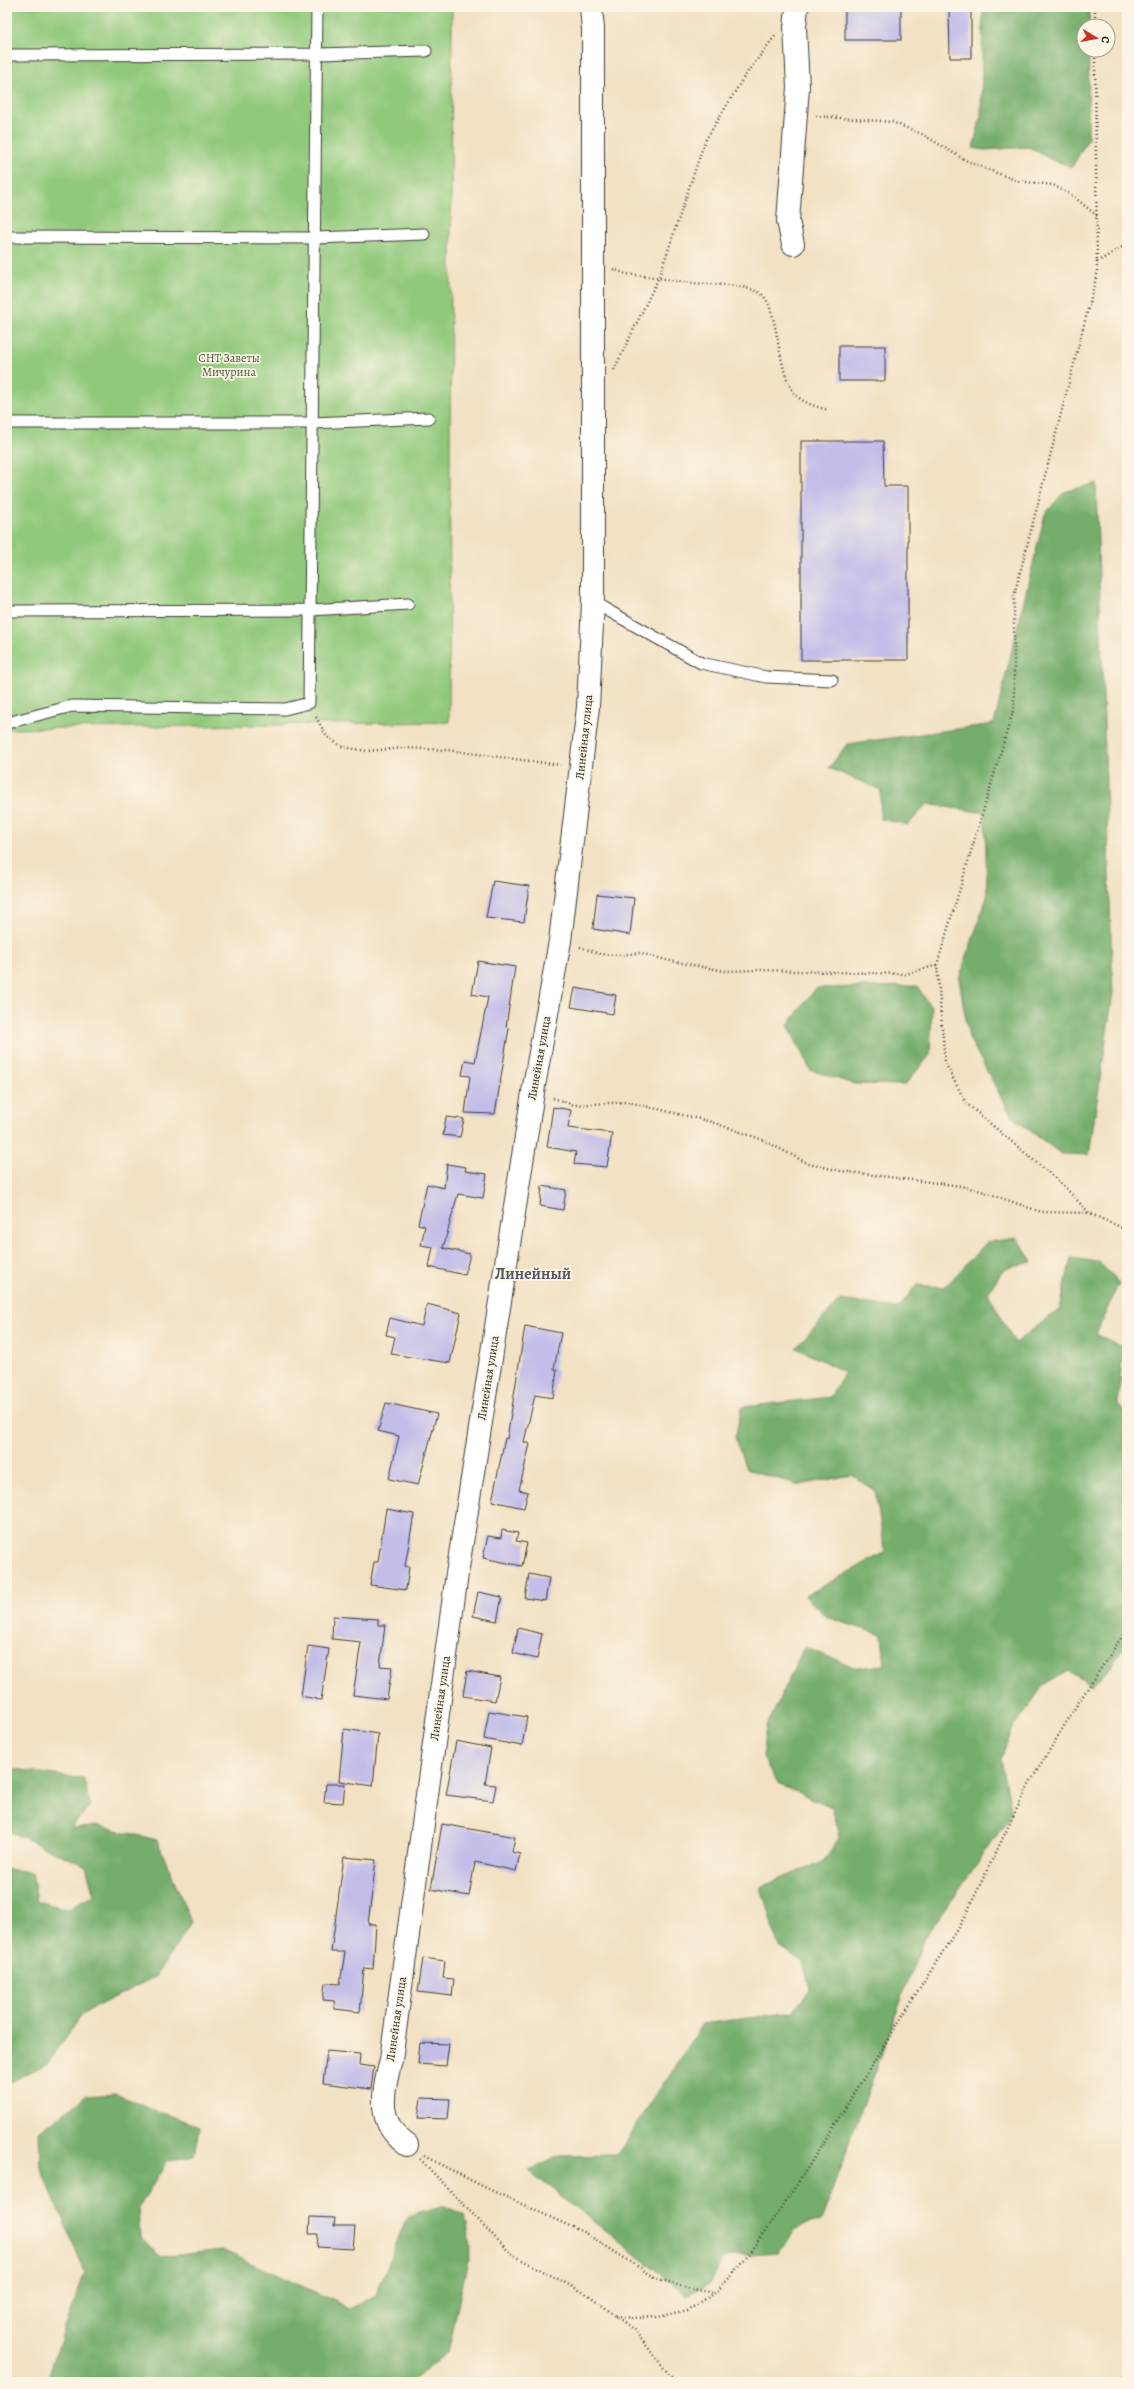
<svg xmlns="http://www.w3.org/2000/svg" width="1134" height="2389" font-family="Alegreya,serif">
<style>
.green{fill:#91c97c;stroke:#56724c}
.forest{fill:#74ad6c;stroke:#486444}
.building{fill:#c2bde9}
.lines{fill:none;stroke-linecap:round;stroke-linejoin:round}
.lane-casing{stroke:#3c3a35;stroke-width:13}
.street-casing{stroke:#3c3a35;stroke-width:24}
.path{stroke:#3c3a35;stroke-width:2.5;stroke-dasharray:1 3;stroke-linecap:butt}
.lane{stroke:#fff;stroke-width:11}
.street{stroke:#fff;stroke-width:22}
.labels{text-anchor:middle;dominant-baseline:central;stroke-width:3.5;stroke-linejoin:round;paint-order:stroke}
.park-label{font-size:12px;fill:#45593e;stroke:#fcf5e5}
.street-label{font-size:12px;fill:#1c1c1c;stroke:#fcf5e5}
.district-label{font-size:16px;font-weight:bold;fill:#565464;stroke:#fcf5e5}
</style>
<rect width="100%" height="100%" fill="#fcf5e5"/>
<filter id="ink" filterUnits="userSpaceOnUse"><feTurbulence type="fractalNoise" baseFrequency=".025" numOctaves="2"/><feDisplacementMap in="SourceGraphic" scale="8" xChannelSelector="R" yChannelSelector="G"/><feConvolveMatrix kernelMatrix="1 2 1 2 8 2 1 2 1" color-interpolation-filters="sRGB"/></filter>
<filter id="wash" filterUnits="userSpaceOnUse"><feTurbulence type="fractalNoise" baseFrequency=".012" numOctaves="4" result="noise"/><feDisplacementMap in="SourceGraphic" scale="16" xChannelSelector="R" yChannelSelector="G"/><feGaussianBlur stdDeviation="0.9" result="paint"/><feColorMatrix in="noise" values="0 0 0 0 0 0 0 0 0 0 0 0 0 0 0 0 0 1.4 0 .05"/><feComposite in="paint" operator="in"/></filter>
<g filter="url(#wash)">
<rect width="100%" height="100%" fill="#f2e1c3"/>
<path class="green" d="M 7,7 L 452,7 L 449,722 L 7,729 Z"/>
<g class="forest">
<path d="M 983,7 L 1089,7 L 1089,26 L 1084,26 L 1084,50 L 1089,50 L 1088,139 L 1072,167 L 1052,160 L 1029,147 L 984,150 L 973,148 L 981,116 Z"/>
<path d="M 1096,483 L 1113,993 L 1089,1155 L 1061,1154 L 1012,1117 L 969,1038 L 959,979 L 987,897 L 985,813 L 927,804 L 908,825 L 880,819 L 881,790 L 829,768 L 847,744 L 994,724 L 1045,514 L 1064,492 Z"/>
<path d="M 917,986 L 932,1009 L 930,1055 L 905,1085 L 854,1084 L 810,1070 L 788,1025 L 816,988 Z"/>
<path d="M 1017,1238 L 1032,1262 L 1004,1269 L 988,1293 L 1015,1343 L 1060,1309 L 1071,1258 L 1099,1262 L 1119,1283 L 1096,1334 L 1123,1347 L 1118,1405 L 1127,1415 L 1127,1643 L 1112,1665 L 1092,1685 L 1068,1671 L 1043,1686 L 1012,1730 L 1001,1758 L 1012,1814 L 923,1940 L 821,2221 L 795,2229 L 778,2253 L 723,2257 L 711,2283 L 687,2295 L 529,2171 L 559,2156 L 617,2155 L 702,2024 L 794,2012 L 810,1989 L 803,1962 L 778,1945 L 761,1887 L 823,1861 L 840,1837 L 832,1807 L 778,1784 L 763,1758 L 767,1726 L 804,1647 L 857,1668 L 885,1665 L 882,1635 L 826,1617 L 805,1596 L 885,1552 L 875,1491 L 852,1475 L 799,1485 L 746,1469 L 735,1437 L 742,1407 L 830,1397 L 845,1372 L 796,1348 L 840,1300 L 899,1308 L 916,1285 L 945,1287 L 987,1242 Z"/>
<path d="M 7,1768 L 84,1779 L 90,1805 L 71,1828 L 100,1826 L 157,1840 L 191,1922 L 156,1976 L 82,2014 L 48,2063 L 7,2084 L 7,1869 L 32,1872 L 37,1901 L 68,1909 L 94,1895 L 86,1866 L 7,1830 Z"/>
<path d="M 115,2094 L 200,2127 L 195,2155 L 166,2162 L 138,2209 L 140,2237 L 161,2257 L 222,2250 L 350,2308 L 376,2295 L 407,2216 L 441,2206 L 465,2214 L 471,2246 L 448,2352 L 410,2382 L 46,2382 L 85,2272 L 40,2165 L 39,2132 L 86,2096 Z"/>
</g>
<g id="blocks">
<g class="building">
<rect x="845" y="7" width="56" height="33"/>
<path d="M 949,7 L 971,7 L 971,58 L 950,58 Z"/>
<rect x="839" y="346" width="46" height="35"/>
<path d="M 801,441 L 883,441 L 884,486 L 908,486 L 908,660 L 801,660 Z"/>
<path d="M 493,881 L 529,886 L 524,922 L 486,918 Z"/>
<path d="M 597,894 L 634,898 L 630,935 L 593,929 Z"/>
<path d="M 478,961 L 515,967 L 506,1027 L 509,1028 L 495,1114 L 465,1113 L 470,1076 L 462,1075 L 465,1060 L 475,1062 L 488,997 L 472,994 Z"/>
<path d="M 575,988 L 616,995 L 613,1014 L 571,1007 Z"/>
<path d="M 553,1107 L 571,1110 L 568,1128 L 612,1133 L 607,1167 L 574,1164 L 576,1152 L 547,1147 Z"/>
<path d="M 446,1117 L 464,1119 L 460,1137 L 443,1135 Z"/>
<path d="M 447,1164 L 466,1167 L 465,1171 L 487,1174 L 483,1198 L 458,1194 L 443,1248 L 470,1254 L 465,1275 L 429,1267 L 433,1247 L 421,1245 L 425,1226 L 418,1224 L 427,1184 L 444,1188 Z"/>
<path d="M 542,1186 L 566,1190 L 563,1210 L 540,1206 Z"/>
<path d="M 427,1304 L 461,1313 L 450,1363 L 391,1354 L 395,1337 L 386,1335 L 390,1318 L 422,1326 Z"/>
<path d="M 525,1326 L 561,1333 L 554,1369 L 557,1370 L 553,1398 L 535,1395 L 524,1442 L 530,1444 L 519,1490 L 528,1492 L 524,1508 L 492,1501 L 505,1438 L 507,1439 Z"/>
<path d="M 386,1403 L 437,1414 L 418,1485 L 389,1479 L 399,1436 L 378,1431 Z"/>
<path d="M 386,1509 L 414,1514 L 405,1566 L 409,1567 L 406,1590 L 370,1585 L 374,1562 L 378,1562 Z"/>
<path d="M 502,1530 L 518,1533 L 516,1541 L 527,1543 L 522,1566 L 483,1558 L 488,1536 L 501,1538 Z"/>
<path d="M 529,1574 L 549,1578 L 545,1601 L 525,1598 Z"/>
<path d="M 478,1592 L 502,1597 L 497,1621 L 473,1616 Z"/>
<path d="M 333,1616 L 378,1619 L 378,1625 L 385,1625 L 380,1666 L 392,1667 L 387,1699 L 353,1695 L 361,1642 L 332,1639 Z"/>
<path d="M 518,1628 L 542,1634 L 537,1659 L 513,1653 Z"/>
<path d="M 308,1646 L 329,1649 L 321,1700 L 301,1696 Z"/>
<path d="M 467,1671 L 500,1677 L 495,1701 L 463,1696 Z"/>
<path d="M 489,1711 L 527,1717 L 522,1746 L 484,1739 Z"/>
<path d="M 344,1729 L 378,1734 L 373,1786 L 339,1781 Z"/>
<path d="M 456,1741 L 491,1748 L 485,1784 L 496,1785 L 493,1801 L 446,1795 Z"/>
<path d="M 326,1784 L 345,1784 L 343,1803 L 324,1802 Z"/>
<path d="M 442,1824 L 515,1837 L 512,1852 L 520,1854 L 516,1871 L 475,1862 L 469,1896 L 431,1889 Z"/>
<path d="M 344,1857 L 376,1860 L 368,1924 L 376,1924 L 373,1969 L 364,1968 L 360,2012 L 335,2009 L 334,2001 L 323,2000 L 325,1983 L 340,1984 L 345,1952 L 331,1952 Z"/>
<path d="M 423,1958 L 445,1961 L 443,1978 L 454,1979 L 452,1996 L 418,1992 Z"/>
<path d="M 420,2043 L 449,2044 L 446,2066 L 418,2064 Z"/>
<path d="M 327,2051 L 360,2054 L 359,2065 L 374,2067 L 371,2089 L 323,2083 Z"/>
<path d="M 421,2098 L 450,2099 L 448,2119 L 418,2118 Z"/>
<path d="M 310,2217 L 335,2218 L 334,2226 L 355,2226 L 353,2249 L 317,2247 L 318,2234 L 309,2234 Z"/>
</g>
</g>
</g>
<g filter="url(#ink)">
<use href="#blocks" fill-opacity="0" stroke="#3c3a35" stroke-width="1"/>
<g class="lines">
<g class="lane-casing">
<g id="lane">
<path d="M 7,55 L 317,54 L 426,51"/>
<path d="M 7,237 L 315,238 L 424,234"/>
<path d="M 7,423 L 312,423 L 429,418"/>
<path d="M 593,602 L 701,663 L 766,677 L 832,680"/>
<path d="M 7,611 L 310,610 L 408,604"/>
<path d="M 7,723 L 72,706 L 285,709 L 309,703 L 317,7"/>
</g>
</g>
<g class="street-casing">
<g id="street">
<path d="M 793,244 L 788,221 L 798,87 L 795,27 L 797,7"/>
<path d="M 407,2145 C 375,2122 383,2093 391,2060 L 457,1574 L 534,1086 L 560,941 L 588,707 L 593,602 L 593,29 L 591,7"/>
</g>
</g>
<g class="path">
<path d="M 1095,7 L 1095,26"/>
<path d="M 1095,50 L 1097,274 L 1014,596 L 1014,708 L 937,965 L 945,1063 L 966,1103 L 1063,1185 L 1089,1213 L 1127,1230"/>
<path d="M 816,116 L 892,122 L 922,134 L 965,160 L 986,169 L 1018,181 L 1053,185 L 1073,196 L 1097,216"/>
<path d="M 1097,262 L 1127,244"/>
<path d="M 613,269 L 626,274 C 648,276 670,280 692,283 C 713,285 738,283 758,292 C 781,302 774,375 798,397 C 806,404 818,407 828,410"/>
<path d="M 614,370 L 659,277 L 705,141 L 744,77 L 775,36"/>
<path d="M 316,717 L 327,737 L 343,747 L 367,751 L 405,748 L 447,750 L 560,765"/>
<path d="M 580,947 L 600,954 L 618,955 L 640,953 L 666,960 L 725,971 L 759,970 L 906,974 L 937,965"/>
<path d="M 553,1098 L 574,1105 L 628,1102 L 708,1121 L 735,1130 L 763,1140 L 809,1164 L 841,1171 L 961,1186 L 985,1192 L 1041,1212 L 1089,1213"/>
<path d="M 424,2156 L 482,2186 L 585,2233 L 656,2278 L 687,2288 L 715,2293"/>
<path d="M 420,2159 L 511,2254 L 590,2296 L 634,2330 L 675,2382"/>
<path d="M 616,2316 L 632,2318 L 658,2317 L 688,2310 L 715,2293 L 739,2268 L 800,2180 L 964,1918 L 1029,1784 L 1078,1703 L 1127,1629"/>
</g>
<use href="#lane" class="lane"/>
<use href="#street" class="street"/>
</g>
</g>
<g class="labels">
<g class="park-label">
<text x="229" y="358">СНТ Заветы<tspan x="229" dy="14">Мичурина</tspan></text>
</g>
<g class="street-label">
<text transform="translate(584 737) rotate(-84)">Линейная улица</text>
<text transform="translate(539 1058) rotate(-80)">Линейная улица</text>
<text transform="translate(488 1378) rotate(-81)">Линейная улица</text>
<text transform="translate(440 1698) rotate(-82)">Линейная улица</text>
<text transform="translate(396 2019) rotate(-82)">Линейная улица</text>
</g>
<g class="district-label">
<text x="533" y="1274">Линейный</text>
</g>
</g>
<rect width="1134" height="2389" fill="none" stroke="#fcf5e5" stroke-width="24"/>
<g transform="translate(1096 38) rotate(100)"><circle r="19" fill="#fcf5e5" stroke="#a29e95"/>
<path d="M0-3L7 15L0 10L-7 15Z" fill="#c8321e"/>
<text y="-6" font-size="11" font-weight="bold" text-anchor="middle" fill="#1c1c1c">С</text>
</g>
</svg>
